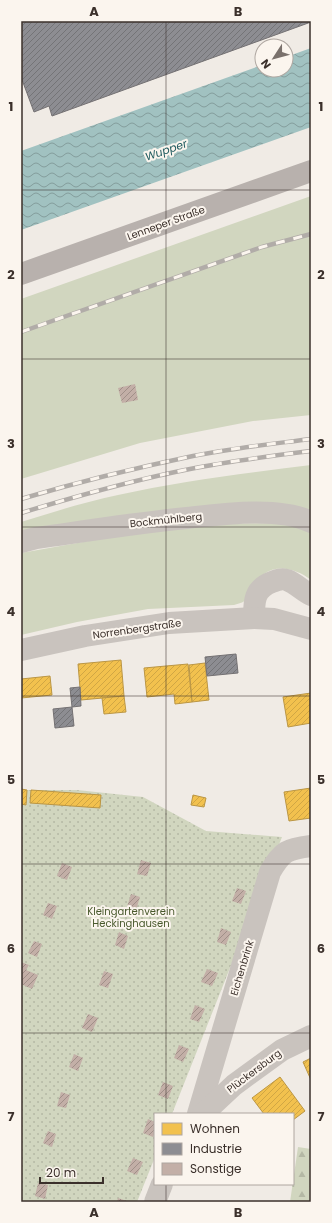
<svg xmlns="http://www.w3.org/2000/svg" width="332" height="1223" font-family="Poppins,sans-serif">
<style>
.grass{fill:#d1d6bf}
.forest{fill:url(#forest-firs)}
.park{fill:url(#park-dots)}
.water{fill:url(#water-waves)}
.homes{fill:url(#homes-hatch);stroke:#bb9644}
.industry{fill:url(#industry-hatch);stroke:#747173}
.building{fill:url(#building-hatch)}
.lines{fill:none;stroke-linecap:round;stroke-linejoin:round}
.minor{stroke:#c9c3be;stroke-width:22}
.major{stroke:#b8b1ad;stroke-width:22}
.rail-casing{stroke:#b1aca8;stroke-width:4.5}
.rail{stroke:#fbf5ee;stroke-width:3;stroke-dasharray:9;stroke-linecap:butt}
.grid{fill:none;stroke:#3b302b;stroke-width:1;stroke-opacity:0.55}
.labels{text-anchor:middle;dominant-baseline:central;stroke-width:4;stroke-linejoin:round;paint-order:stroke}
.street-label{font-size:10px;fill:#3b302b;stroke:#fbf5ee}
.park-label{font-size:10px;fill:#4a5a2e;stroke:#fbf5ee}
.water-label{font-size:11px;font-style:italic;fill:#1f5a5e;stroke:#fbf5ee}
.neatline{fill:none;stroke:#3b302b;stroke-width:1.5}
.grid-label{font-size:13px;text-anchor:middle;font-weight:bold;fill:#3b302b}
</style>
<defs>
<pattern id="forest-firs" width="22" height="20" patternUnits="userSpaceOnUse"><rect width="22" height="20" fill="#d1d6bf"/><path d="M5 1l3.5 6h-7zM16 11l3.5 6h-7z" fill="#b4b8a4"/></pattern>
<pattern id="park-dots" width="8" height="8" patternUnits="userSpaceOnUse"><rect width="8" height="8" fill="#d1d6bf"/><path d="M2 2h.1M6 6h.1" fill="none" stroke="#b4b8a4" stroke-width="1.8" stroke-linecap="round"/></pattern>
<pattern id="water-waves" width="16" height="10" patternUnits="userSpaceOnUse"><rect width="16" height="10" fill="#a1c2c1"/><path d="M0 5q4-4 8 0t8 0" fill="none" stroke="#849e9d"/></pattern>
<pattern id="homes-hatch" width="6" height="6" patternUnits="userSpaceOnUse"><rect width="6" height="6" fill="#f2c14e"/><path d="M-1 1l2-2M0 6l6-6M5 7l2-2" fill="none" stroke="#d0a644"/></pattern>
<pattern id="industry-hatch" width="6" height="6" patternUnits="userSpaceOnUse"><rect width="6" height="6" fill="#8d8d92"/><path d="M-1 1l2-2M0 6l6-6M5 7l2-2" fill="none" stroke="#747477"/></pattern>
<pattern id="building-hatch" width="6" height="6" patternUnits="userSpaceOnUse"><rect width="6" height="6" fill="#c3afa7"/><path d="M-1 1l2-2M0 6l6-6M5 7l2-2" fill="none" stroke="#a08f88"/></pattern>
</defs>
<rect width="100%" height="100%" fill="#f0ebe5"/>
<g class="grass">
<path d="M 311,196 L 311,415 L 253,421 L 140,443 L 21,479 L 21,299 Z"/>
<path d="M 311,465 L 311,514 L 21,535 L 21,522 C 53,512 85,502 118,495 C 181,481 247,473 311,465 Z"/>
<path d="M 288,523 L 311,531 L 311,580 C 299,570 278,563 264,574 C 255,581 253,596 243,602 C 241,603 237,604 234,605 L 148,609 L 77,622 L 21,635 L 21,553 L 184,524 Z"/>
</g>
<path class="forest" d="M 298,1147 L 311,1149 L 311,1202 L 290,1202 Z"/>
<path class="park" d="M 21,790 L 77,790 L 143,797 L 206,831 L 282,837 L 172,1114 L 155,1114 L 155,1157 L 137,1202 L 21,1202 Z"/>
<path class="water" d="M 311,48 L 311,127 L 21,230 L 21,151 L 262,65 L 262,70 L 286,70 L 286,57 Z"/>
<g class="homes">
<path d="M 121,660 L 124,696 L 81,700 L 78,664 Z"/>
<path d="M 205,663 L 209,700 L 192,702 L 189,665 Z"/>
<path d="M 188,664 L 192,702 L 175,704 L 174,694 L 147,697 L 144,668 Z"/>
<path d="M 50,676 L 52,695 L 21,698 L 21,679 Z"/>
<path d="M 311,693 L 311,723 L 288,727 L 283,697 Z"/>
<path d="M 124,696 L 126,712 L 104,714 L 102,698 Z"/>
<path d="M 311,788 L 311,818 L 289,821 L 284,792 Z"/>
<path d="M 21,789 L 27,790 L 26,805 L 21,804 Z"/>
<path d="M 31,790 L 101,795 L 100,808 L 30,803 Z"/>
<path d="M 193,795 L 206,798 L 204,807 L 191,805 Z"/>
<path d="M 311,1058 L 311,1080 L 303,1062 Z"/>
<path d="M 280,1077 L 305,1111 L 293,1120 L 293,1114 L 264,1114 L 252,1098 Z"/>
</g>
<g class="industry">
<path d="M 21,21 L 311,21 L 311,22 L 52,116 L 49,106 L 34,112 L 21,77 Z"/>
<path d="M 236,654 L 238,673 L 207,676 L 205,657 Z"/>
<path d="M 80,687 L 81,706 L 72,707 L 70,688 Z"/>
<path d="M 72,707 L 74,726 L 55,728 L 53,709 Z"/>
</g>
<g class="building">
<path d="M 135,384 L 138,400 L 122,403 L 118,388 Z"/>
<path d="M 141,860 L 151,863 L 147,876 L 137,874 Z"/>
<path d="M 62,863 L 72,867 L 67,880 L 57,876 Z"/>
<path d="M 237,888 L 246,891 L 241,904 L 232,901 Z"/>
<path d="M 131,894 L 140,897 L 136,910 L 127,907 Z"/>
<path d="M 48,903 L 57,906 L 52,919 L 43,915 Z"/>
<path d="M 221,928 L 231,932 L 226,945 L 217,942 Z"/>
<path d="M 119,932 L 128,936 L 124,949 L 115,945 Z"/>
<path d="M 34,941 L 42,944 L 37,957 L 28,953 Z"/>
<path d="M 21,962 L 29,965 L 26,970 L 38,975 L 32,989 L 21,984 Z"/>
<path d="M 207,969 L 218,973 L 212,986 L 201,982 Z"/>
<path d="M 104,971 L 113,974 L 108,988 L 99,985 Z"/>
<path d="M 195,1005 L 205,1009 L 199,1022 L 190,1019 Z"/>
<path d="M 88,1014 L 98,1018 L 92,1032 L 82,1028 Z"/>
<path d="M 179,1045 L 189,1049 L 183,1062 L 174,1058 Z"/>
<path d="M 74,1054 L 83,1058 L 78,1071 L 69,1067 Z"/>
<path d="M 163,1082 L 173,1086 L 168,1099 L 158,1095 Z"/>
<path d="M 61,1092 L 70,1095 L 66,1108 L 57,1106 Z"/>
<path d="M 148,1119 L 155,1122 L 155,1132 L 153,1137 L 143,1133 Z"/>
<path d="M 48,1131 L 56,1134 L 52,1147 L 43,1143 Z"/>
<path d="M 133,1158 L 143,1162 L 137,1175 L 127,1171 Z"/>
<path d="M 38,1183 L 48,1185 L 45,1199 L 35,1196 Z"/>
<path d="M 118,1198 L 130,1202 L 117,1202 Z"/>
</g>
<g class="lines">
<g class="minor">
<path d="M 21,542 L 36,538 C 86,531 136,523 187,518 C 222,514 279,506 311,522"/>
<path d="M 254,618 C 254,601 254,589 272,582 C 277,580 282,578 287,580 C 295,583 303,591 311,595"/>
<path d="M 21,650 L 85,636 L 169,623 L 254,618 L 274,619 L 311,629"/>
<path d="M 198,1114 L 270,872 C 282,851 287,849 311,846"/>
<path d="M 203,1114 L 234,1085 L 282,1050 L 311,1036"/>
<path d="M 155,1202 L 162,1184"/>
</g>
<path class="major" d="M 21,274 L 311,171"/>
<g class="rail-casing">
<g id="rail">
<path d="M 21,332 L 262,247 L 311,234"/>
<path d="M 21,499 C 78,482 135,468 193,456 C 232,448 272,444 311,439"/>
<path d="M 21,513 C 77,496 133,480 190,469 C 230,461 271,456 311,451"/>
</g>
</g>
<use href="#rail" class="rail"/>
</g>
<path class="grid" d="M 166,21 L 166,1114M 21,190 L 311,190M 21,359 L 311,359M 21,527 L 311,527M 21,696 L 311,696M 21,864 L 311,864M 21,1033 L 311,1033M 166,1184 L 166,1202"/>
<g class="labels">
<g class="street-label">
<text transform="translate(166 223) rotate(-20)">Lenneper Straße</text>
<text transform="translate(166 520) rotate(-6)">Bockmühlberg</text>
<text transform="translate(137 629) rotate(-8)">Norrenbergstraße</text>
<text transform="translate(242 968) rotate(-73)">Eichenbrink</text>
<text transform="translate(254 1071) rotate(-37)">Plückersburg</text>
</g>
<g class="park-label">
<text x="131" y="911">Kleingartenverein<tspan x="131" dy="12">Heckinghausen</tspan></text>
</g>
<g class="water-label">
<text transform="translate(166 150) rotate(-19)">Wupper</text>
</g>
</g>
<rect width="332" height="1223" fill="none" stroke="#fbf5ee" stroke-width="44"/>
<rect x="154" y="1113" width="140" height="72" fill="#fbf5ee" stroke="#aea6a0"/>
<rect x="162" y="1123" width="20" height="12" fill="#f2c14e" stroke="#aea6a0"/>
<text x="190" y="1133" font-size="12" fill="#3b302b">Wohnen</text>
<rect x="162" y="1143" width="20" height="12" fill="#8d8d92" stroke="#aea6a0"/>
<text x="190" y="1153" font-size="12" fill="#3b302b">Industrie</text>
<rect x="162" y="1163" width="20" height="12" fill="#c3afa7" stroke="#aea6a0"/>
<text x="190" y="1173" font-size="12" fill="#3b302b">Sonstige</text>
<g transform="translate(274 58) rotate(234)"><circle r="19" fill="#fbf5ee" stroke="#aea6a0"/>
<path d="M0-3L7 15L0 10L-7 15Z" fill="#7a716c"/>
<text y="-6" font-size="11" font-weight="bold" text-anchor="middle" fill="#3b302b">N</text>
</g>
<path d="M40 1177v6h63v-6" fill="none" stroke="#3b302b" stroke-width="2"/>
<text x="46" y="1177" font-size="12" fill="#3b302b" stroke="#fbf5ee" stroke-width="3" paint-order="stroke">20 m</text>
<rect x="22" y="22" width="288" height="1179" class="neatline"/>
<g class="grid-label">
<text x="94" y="16">A</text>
<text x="238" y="16">B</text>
<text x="11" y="111">1</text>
<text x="321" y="111">1</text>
<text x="11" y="279">2</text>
<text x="321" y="279">2</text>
<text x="11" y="448">3</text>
<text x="321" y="448">3</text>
<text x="11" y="616">4</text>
<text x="321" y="616">4</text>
<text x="11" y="784">5</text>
<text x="321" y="784">5</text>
<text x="11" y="953">6</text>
<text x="321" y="953">6</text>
<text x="11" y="1121">7</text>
<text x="321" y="1121">7</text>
<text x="94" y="1217">A</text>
<text x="238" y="1217">B</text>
</g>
</svg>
